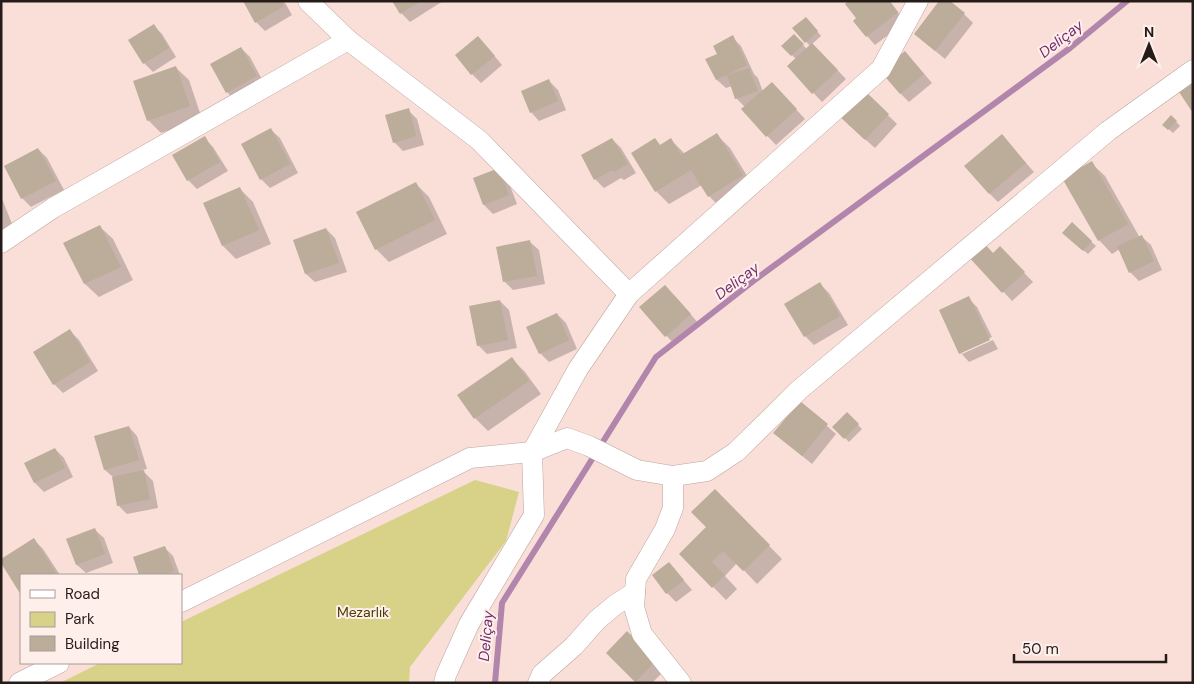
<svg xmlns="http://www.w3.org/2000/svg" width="1194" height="684" font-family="'DM Sans',sans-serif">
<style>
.green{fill:#d7d288}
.shadow{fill:#0003}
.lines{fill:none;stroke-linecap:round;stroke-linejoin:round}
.stream{stroke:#b286ac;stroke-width:6}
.building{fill:#bcac9a}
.minor-casing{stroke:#bda59d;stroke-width:21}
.minor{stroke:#fff;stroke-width:20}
.labels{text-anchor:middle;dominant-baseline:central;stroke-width:4;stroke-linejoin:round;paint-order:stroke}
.park-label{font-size:14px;fill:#464102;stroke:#ffefeb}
.water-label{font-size:15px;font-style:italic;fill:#722e6f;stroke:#ffefeb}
</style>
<rect width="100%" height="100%" fill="#f9dfd8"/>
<path class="green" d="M 475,480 L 519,492 L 506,541 L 410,667 L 409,683 L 60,683 L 100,663 L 181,663 L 181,622 Z"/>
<g class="shadow">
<path d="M 244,1 L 284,1 L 292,15 L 265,31 L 256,22 Z"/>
<path d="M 394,1 L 443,1 L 410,22 L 401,13 Z"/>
<path d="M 850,1 L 890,1 L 905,22 L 875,45 L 867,36 Z"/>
<path d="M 964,14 L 973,23 L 945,59 L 915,34 Z"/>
<path d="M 810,22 L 821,36 L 812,44 L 846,79 L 822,102 L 788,66 L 796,59 L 783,46 L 794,36 L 807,49 L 810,46 L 794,28 Z"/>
<path d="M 153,25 L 162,34 L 176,57 L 153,72 L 144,63 Z"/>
<path d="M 732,37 L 741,46 L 754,74 L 758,78 L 763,92 L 780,92 L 805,119 L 776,145 L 742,110 L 745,107 L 736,98 L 732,86 L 726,88 L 717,80 L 707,60 L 718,54 Z"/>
<path d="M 487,47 L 502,65 L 481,83 L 472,74 Z"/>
<path d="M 241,48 L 250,57 L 265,85 L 235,101 L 227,92 Z"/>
<path d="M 914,62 L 932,83 L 909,102 L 900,93 Z"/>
<path d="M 175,67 L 189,80 L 202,119 L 161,133 L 148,120 Z"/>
<path d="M 549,81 L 558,90 L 566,110 L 539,121 L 531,112 Z"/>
<path d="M 863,91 L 897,124 L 875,148 L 848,124 Z"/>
<path d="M 408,110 L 417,119 L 424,145 L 403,151 L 394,142 Z"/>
<path d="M 1172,117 L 1180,126 L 1173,133 L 1164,125 Z"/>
<path d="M 271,130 L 280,138 L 298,173 L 270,188 L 261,179 Z"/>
<path d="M 717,135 L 730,148 L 755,189 L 722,209 L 709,196 L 702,185 L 669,204 L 656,191 L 655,140 L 661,146 L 671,140 L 685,154 Z"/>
<path d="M 204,138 L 213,147 L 228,171 L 197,189 L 188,180 Z"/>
<path d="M 612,139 L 621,148 L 636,173 L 624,180 L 621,178 L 604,188 L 595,179 Z"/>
<path d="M 1010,145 L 1034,172 L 998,202 L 989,193 Z"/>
<path d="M 38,149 L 47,158 L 64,190 L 31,207 L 22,198 L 5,166 Z"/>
<path d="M 1091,163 L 1105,176 L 1140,238 L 1142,237 L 1151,245 L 1162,270 L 1139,281 L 1130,272 L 1120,249 L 1112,254 L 1099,240 L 1064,179 Z"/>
<path d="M 507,178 L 517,204 L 493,214 L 484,205 L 474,179 Z"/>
<path d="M 416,184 L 429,197 L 447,234 L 389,262 L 376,249 Z"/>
<path d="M 239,188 L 253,202 L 271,244 L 236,259 L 223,246 L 205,203 Z"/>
<path d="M 1,196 L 16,234 L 1,239 Z"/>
<path d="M 1072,224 L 1096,246 L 1088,254 L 1068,237 Z"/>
<path d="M 99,226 L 113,239 L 133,280 L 99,297 L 85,284 L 65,243 Z"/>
<path d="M 326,229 L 335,238 L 347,272 L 315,282 L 306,274 Z"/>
<path d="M 530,242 L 539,250 L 545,284 L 513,290 L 504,281 Z"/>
<path d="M 1000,248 L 1033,282 L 1012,301 L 968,254 L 993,254 Z"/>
<path d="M 820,284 L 829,293 L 848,325 L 814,345 L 805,336 L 786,304 Z"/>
<path d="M 674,295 L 699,324 L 675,345 L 641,308 Z"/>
<path d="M 968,298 L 977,307 L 992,337 L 962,351 L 962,354 L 993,340 L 998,349 L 969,362 L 961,353 L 940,311 Z"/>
<path d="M 500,301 L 509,310 L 517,348 L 487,354 L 478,345 Z"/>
<path d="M 557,314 L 566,323 L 577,349 L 549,362 L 540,353 Z"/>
<path d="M 70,331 L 79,340 L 98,371 L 63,393 L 54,384 Z"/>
<path d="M 512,359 L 525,372 L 541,394 L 488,431 L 475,418 Z"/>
<path d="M 800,402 L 836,434 L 812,464 L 784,441 Z"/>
<path d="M 847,414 L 862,429 L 849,442 L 834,427 Z"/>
<path d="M 129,427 L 137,436 L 147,469 L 142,470 L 153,481 L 158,508 L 127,514 L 118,505 L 113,477 L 105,470 L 96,437 Z"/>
<path d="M 55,449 L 64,458 L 73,477 L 44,492 L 35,483 L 26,463 Z"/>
<path d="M 715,491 L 782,559 L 757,584 L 737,563 L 725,576 L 737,589 L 726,600 L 681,554 L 708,527 Z"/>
<path d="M 95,530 L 104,538 L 113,563 L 86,573 L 77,565 L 68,540 Z"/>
<path d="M 34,540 L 43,549 L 60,575 L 21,575 L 21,593 L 1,561 Z"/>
<path d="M 164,547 L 173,556 L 180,575 L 141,575 L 134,558 Z"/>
<path d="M 669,563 L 692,590 L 676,602 L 667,593 Z"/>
<path d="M 627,633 L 664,671 L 652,683 L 637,683 L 607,653 Z"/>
</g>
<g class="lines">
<path class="stream" d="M 495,683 L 502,603 L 656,357 L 756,279 L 1070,48 L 1127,1"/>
</g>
<g class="building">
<path d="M 243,1 L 281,1 L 284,6 L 255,23 Z"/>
<path d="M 392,1 L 421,1 L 400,14 Z"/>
<path d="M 848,1 L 889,1 L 898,12 L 866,37 L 853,21 L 856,18 L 845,4 Z"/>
<path d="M 939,1 L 950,1 L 965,13 L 935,51 L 914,34 Z"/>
<path d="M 806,17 L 818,31 L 805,43 L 792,28 Z"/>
<path d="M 154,24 L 169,48 L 143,64 L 128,40 Z"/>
<path d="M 794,34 L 804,44 L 791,56 L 781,46 Z"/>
<path d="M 733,35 L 747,65 L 716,80 L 705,59 L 717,54 L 713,46 Z"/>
<path d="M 478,36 L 495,56 L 471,75 L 455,55 Z"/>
<path d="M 812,43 L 838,70 L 812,94 L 787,66 Z"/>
<path d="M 241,47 L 257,76 L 226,93 L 210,64 Z"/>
<path d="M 905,51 L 924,74 L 900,94 L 881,72 Z"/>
<path d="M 176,66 L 190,106 L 147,121 L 133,81 Z"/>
<path d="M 749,68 L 758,91 L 735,99 L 727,75 Z"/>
<path d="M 549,79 L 558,101 L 530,113 L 521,91 Z"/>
<path d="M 772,82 L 797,109 L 766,137 L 741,109 Z"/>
<path d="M 1193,83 L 1193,113 L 1179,92 Z"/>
<path d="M 863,89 L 889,114 L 865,140 L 838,115 Z"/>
<path d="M 409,108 L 416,136 L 393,143 L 385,115 Z"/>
<path d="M 1171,115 L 1177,121 L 1168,130 L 1162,125 Z"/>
<path d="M 271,128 L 290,164 L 260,180 L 241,144 Z"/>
<path d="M 717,133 L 743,175 L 708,197 L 691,170 L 655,192 L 631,153 L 655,138 L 660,145 L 671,138 L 681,155 Z"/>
<path d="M 1002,134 L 1026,163 L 989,194 L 964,166 Z"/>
<path d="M 205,136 L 220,162 L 187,181 L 172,155 Z"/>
<path d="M 612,138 L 628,164 L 614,172 L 612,170 L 594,180 L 581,155 Z"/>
<path d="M 38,148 L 56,181 L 21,199 L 4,166 Z"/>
<path d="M 1092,161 L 1128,224 L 1098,241 L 1062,178 Z"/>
<path d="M 499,168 L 509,195 L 483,205 L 473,178 Z"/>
<path d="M 416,182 L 435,220 L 375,250 L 356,212 Z"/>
<path d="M 240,187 L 259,230 L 222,246 L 203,203 Z"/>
<path d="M 1072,222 L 1092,241 L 1083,251 L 1062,233 Z"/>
<path d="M 100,225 L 121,267 L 84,284 L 63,243 Z"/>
<path d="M 326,228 L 339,263 L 305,274 L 293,240 Z"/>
<path d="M 1142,235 L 1154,261 L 1129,273 L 1117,246 Z"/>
<path d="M 530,240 L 537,276 L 503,282 L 496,247 Z"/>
<path d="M 981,240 L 993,253 L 1000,246 L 1025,272 L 1002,293 L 966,254 Z"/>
<path d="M 820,282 L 840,316 L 804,337 L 784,304 Z"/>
<path d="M 665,285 L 691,314 L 665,337 L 639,307 Z"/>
<path d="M 969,296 L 990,340 L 959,354 L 939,310 Z"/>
<path d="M 500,300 L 508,340 L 477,346 L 469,306 Z"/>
<path d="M 557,313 L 569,340 L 539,354 L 526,327 Z"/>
<path d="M 70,329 L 90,362 L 53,385 L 33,352 Z"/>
<path d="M 512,357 L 529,381 L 474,419 L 457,395 Z"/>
<path d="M 800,401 L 828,424 L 802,456 L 773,433 Z"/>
<path d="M 847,412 L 859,424 L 844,439 L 832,427 Z"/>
<path d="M 129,426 L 139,460 L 104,470 L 94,436 Z"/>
<path d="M 55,448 L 65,468 L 34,483 L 24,463 Z"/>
<path d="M 144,470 L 150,499 L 117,506 L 112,477 Z"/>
<path d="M 715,489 L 770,545 L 743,571 L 723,551 L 712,562 L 725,575 L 712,588 L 679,554 L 706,527 L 691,512 Z"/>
<path d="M 95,528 L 105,554 L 76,565 L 66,539 Z"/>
<path d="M 34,538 L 56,573 L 53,575 L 21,575 L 21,595 L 1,563 L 1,559 Z"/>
<path d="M 165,546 L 174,571 L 162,575 L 139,575 L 133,557 Z"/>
<path d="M 669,562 L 684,580 L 666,594 L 652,575 Z"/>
<path d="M 627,631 L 656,661 L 635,682 L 606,653 Z"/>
</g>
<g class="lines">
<g class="minor-casing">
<g id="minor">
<path d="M 308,1 L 348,40 L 479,140 L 629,294"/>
<path d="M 1,243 L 53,208 L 348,40"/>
<path d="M 673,476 L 673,508 L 665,529 L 636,579 L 634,607 L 642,634 L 681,683"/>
<path d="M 181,602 L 470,458 L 532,452 L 567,438 L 589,446 L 637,470 L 673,476 L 707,471 L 736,452 L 799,390 L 1108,131 L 1193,70"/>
<path d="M 19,683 L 59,663"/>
<path d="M 444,683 L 446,675 L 469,624 L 534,515 L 532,452 L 578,369 L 629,294 L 881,69 L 918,1"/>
<path d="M 538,683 L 542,674 L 574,646 L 597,620 L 615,605 L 635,592"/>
</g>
</g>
<use href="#minor" class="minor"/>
</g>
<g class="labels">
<g class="park-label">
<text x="363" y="612">Mezarlık</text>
</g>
<g class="water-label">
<text transform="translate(1061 39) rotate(-38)">Deliçay</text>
<text transform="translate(737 281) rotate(-37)">Deliçay</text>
<text transform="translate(486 636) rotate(-85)">Deliçay</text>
</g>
</g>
<rect width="1194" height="684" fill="none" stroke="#251c1a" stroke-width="5"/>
<rect x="20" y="574" width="162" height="90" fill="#ffefeb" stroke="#a89b97"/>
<rect x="30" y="590" width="25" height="8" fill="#ffffff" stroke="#a89b97"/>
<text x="65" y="599" font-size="15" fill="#251c1a">Road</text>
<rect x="30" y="612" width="25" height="15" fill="#d7d288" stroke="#a89b97"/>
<text x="65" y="624" font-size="15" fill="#251c1a">Park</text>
<rect x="30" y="636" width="25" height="15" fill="#bcac9a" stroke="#a89b97"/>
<text x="65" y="649" font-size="15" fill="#251c1a">Building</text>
<g transform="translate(1149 45)" stroke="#ffefeb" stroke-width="4" paint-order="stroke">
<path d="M0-4L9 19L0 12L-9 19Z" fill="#251c1a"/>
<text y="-8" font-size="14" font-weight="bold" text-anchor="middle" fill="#251c1a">N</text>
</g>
<path d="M1014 654v8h152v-8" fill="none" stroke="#251c1a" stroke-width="2.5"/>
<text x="1022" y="654" font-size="15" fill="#251c1a" stroke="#ffefeb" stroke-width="4" paint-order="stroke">50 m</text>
</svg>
